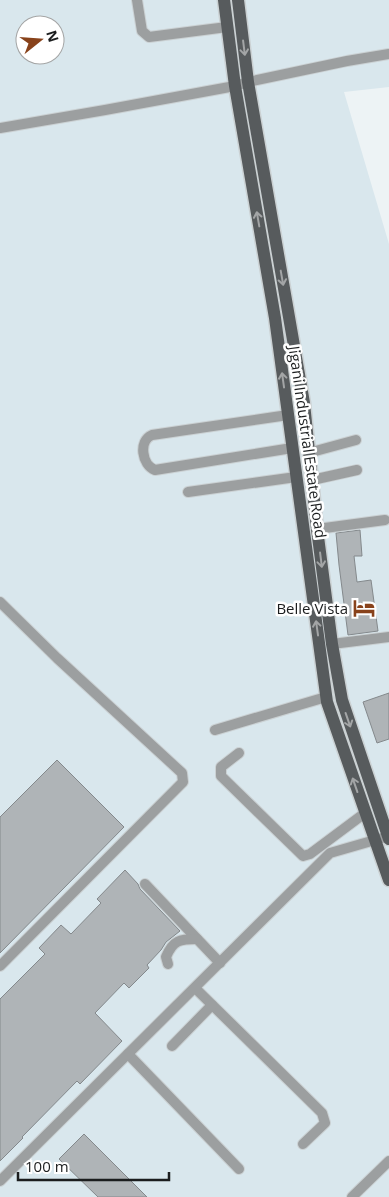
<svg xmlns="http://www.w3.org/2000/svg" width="389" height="1197" font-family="'Open Sans',sans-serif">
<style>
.built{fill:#d9e7ed;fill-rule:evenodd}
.building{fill:#afb4b7;stroke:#84898c}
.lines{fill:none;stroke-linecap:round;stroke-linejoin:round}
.minor-casing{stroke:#cbd1d3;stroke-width:12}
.major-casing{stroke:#cbd1d3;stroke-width:15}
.minor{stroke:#9c9fa0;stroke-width:10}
.major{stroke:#575b5d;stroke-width:12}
.oneway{stroke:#a3a5a6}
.labels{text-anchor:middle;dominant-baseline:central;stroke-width:5;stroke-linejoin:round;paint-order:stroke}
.street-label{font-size:15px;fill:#1b1d1e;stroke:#fff}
.poi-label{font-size:15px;fill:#1b1d1e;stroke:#fff;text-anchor:end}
</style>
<rect width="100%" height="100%" fill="#edf3f5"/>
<path class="built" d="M 0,0 L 389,0 L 389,87 L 344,92 L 389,244 L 389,1197 L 0,1197 ZM 25,25 L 55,25 L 55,55 L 25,55 Z"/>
<g class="building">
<path d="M 360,530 L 362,556 L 354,556 L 357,582 L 371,580 L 378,631 L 348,635 L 339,565 L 336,533 Z"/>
<path d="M 389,693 L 389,739 L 377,743 L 363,702 Z"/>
<path d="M 57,760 L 124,827 L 0,953 L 0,817 Z"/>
<path d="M 125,870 L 138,884 L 140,889 L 180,931 L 166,942 L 161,950 L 147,965 L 149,968 L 129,988 L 124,983 L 95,1013 L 122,1041 L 80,1084 L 77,1081 L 22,1137 L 23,1138 L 0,1161 L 0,999 L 45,954 L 39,948 L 61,925 L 71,934 L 101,903 L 97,899 Z"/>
<path d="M 84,1134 L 147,1197 L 98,1197 L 59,1159 Z"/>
</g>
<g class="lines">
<g class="minor-casing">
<g id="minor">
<path d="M 137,0 L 142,31 L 149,37 L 227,27"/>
<path d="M 0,128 L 105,110 L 235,86 L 248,82 L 347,61 L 389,54"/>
<path d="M 288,415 L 152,435 C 138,441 142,465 155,470 L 292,448"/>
<path d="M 308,453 L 356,440"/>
<path d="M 312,480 L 357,470"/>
<path d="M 188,492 L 296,477"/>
<path d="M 317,529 L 385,520"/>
<path d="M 0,602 L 57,658 L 182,773 L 183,782 L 0,966"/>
<path d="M 332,644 L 389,637"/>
<path d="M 215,730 L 326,697"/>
<path d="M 239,753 L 221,767 L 221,776 L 303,856 L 310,854 L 365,813"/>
<path d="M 145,884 L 220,963"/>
<path d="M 168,964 L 166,957 C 173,940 180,939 197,939"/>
<path d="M 195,988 L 322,1113 L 325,1123 L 303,1144"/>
<path d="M 172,1046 L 212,1005"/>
<path d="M 128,1054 L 239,1169"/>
<path d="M 0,1181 L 330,853 L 382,838"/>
<path d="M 352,1197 L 389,1161"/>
</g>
</g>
<g class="major-casing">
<g id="major">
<path d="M 224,0 L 235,86 L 275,318 L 327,702 L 389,880"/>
<path d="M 238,0 L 248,82 L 304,403 L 317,529 L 332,644 L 342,700 L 389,839"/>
</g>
</g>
<use href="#minor" class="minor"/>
<use href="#major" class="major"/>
</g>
<defs><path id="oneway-shaft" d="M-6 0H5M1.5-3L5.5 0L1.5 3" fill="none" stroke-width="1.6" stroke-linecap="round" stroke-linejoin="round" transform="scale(1.25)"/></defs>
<g class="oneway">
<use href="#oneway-shaft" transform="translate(244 48) rotate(83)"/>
<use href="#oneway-shaft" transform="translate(258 219) rotate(-100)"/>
<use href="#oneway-shaft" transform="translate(282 278) rotate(80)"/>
<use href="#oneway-shaft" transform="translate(283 380) rotate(-98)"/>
<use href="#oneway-shaft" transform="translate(321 560) rotate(83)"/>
<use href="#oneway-shaft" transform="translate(317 628) rotate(-98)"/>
<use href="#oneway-shaft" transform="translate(348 720) rotate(71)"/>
<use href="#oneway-shaft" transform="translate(355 785) rotate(-109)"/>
</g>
<defs>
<g id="hotel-bare" transform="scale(1.725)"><path d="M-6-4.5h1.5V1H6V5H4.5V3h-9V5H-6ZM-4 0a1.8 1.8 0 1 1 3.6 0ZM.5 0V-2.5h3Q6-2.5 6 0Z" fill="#88421b" stroke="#fff" stroke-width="2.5" paint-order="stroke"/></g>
</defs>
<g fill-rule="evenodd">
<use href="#hotel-bare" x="364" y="608"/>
</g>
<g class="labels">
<g class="street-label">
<text transform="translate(308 442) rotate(82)">Jigani Industrial Estate Road</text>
</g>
<g class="poi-label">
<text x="348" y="608">Belle Vista</text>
</g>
</g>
<g transform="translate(40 40) rotate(73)"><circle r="24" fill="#ffffff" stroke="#a4a5a5"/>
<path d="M0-4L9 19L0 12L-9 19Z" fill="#88421b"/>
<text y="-8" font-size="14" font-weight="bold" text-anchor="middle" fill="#1b1d1e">N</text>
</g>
<path d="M18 1172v8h151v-8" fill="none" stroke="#1b1d1e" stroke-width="2.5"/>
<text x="25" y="1172" font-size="15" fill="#1b1d1e" stroke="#ffffff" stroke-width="4" paint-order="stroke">100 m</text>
</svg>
